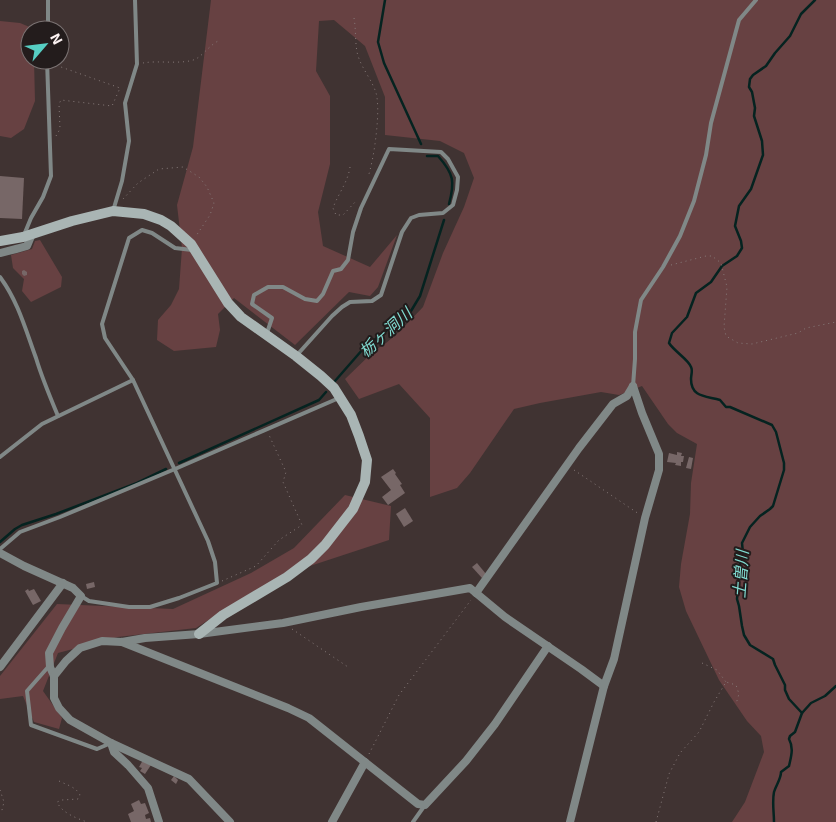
<svg xmlns="http://www.w3.org/2000/svg" width="836" height="822" font-family="'Exo 2','Noto Sans JP',sans-serif">
<style>
.green{fill:#674142}
.lines{fill:none;stroke-linecap:round;stroke-linejoin:round}
.stream{stroke:#052320;stroke-width:2.5}
.building{fill:#776767}
.path{stroke:#877b7a;stroke-width:1;stroke-dasharray:1 4;stroke-linecap:butt}
.lane{stroke:#808887;stroke-width:4}
.street{stroke:#808887;stroke-width:8}
.secondary{stroke:#a9b5b4;stroke-width:10}
.labels{text-anchor:middle;dominant-baseline:central;stroke-width:4;stroke-linejoin:round;paint-order:stroke}
.water-label{font-size:16px;font-style:italic;fill:#80dbd1;stroke:#231c1c}
</style>
<rect width="100%" height="100%" fill="#403332"/>
<g class="green">
<path d="M 211,0 L 836,0 L 836,822 L 732,822 L 745,802 L 764,752 L 761,736 L 747,721 L 719,680 L 686,611 L 679,587 L 681,564 L 690,514 L 691,483 L 697,444 L 677,433 L 668,424 L 642,386 L 619,395 L 601,392 L 540,403 L 514,409 L 470,473 L 457,488 L 430,497 L 430,418 L 399,384 L 359,399 L 345,379 L 374,351 L 386,343 L 400,331 L 423,307 L 443,253 L 464,207 L 474,178 L 464,153 L 440,141 L 385,135 L 385,97 L 365,46 L 334,20 L 319,21 L 316,71 L 330,96 L 330,164 L 318,212 L 323,246 L 370,267 L 397,235 L 378,287 L 370,296 L 349,292 L 295,345 L 234,298 L 218,314 L 220,330 L 216,347 L 174,351 L 157,340 L 158,320 L 171,305 L 179,289 L 182,248 L 177,205 L 193,147 Z"/>
<path d="M 0,21 L 20,23 L 32,28 L 32,30 L 30,30 L 30,60 L 34,60 L 35,101 L 24,129 L 11,138 L 0,136 Z"/>
<path d="M 40,240 L 62,277 L 61,287 L 31,302 L 22,291 L 24,279 L 13,268 L 11,255 L 32,249 L 35,241 Z"/>
<path d="M 345,495 L 391,506 L 389,540 L 310,566 L 254,591 L 196,628 L 118,637 L 58,653 L 43,691 L 62,718 L 59,729 L 34,722 L 23,696 L 0,699 L 0,676 L 57,604 L 173,609 L 251,573 L 294,548 Z"/>
</g>
<g class="lines">
<g class="stream">
<path d="M 385,0 L 378,42 L 384,63 L 421,144"/>
<path d="M 427,156 L 438,156 C 454,174 455,182 449,204"/>
<path d="M 335,381 L 363,349 L 411,311 L 420,296 L 444,220"/>
<path d="M 179,463 L 319,400 L 326,392"/>
<path d="M 0,542 L 15,529 L 22,525 L 56,514 L 137,483 L 166,469"/>
<path d="M 802,713 L 789,699 L 785,690 L 785,685 L 775,665 L 773,659 L 750,645 L 744,635 L 742,626 L 739,606 L 737,599 L 740,564 L 743,553 L 742,543 L 750,527 L 760,516 L 770,509 L 773,506 L 784,470 L 784,463 L 776,432 L 772,425 L 730,407 L 726,407 L 720,400 C 707,396 691,398 691,379 C 691,375 693,370 691,367 C 689,360 674,351 669,343 L 672,333 L 687,317 L 696,293 L 711,282 L 722,266 L 737,256 L 742,248 L 741,241 L 735,226 L 739,206 L 751,189 L 763,155 L 762,141 L 754,116 L 755,108 L 752,92 L 749,87 L 750,79 L 753,75 L 766,66 L 775,53 L 790,36 L 801,14 L 815,0"/>
<path d="M 774,822 C 774,812 772,802 774,792 C 776,785 781,779 781,772 L 789,766 C 791,757 794,748 789,739 L 790,736 L 795,732 L 802,713 L 811,703 L 825,696 L 836,686"/>
</g>
</g>
<g class="building">
<path d="M 0,176 L 24,178 L 22,219 L 0,218 Z"/>
<path d="M 24,270 L 27,272 L 27,275 L 24,276 L 22,274 L 22,271 Z"/>
<path d="M 677,452 L 682,453 L 681,456 L 684,456 L 683,462 L 681,462 L 681,466 L 675,465 L 676,463 L 667,462 L 669,453 L 677,455 Z"/>
<path d="M 689,457 L 693,458 L 691,469 L 686,468 Z"/>
<path d="M 393,469 L 396,473 L 395,474 L 402,484 L 400,485 L 405,493 L 388,505 L 382,497 L 391,490 L 381,477 Z"/>
<path d="M 405,508 L 413,521 L 404,527 L 396,514 Z"/>
<path d="M 477,563 L 486,574 L 482,578 L 472,567 Z"/>
<path d="M 94,582 L 95,587 L 87,589 L 86,584 Z"/>
<path d="M 28,589 L 29,591 L 34,589 L 41,601 L 33,605 L 25,591 Z"/>
<path d="M 143,760 L 151,765 L 145,774 L 140,771 L 142,768 L 139,767 Z"/>
<path d="M 174,776 L 178,780 L 176,784 L 171,780 Z"/>
<path d="M 139,800 L 141,804 L 145,803 L 149,813 L 145,815 L 146,819 L 150,818 L 151,822 L 131,822 L 128,814 L 134,811 L 131,804 Z"/>
</g>
<g class="lines">
<g class="path">
<path d="M 354,18 C 356,29 355,41 357,52 C 360,66 370,77 375,90 C 382,105 374,160 368,177"/>
<path d="M 143,63 C 158,60 182,65 196,59 C 204,54 209,46 218,41"/>
<path d="M 56,136 L 60,129 L 59,104 L 61,100 L 112,106 L 120,88 L 61,67"/>
<path d="M 350,167 C 348,182 338,194 333,208 L 336,215 L 343,215 L 357,200"/>
<path d="M 123,199 L 138,183 L 159,169 L 183,167 L 199,177 L 207,187 L 214,203 L 210,215 L 196,236"/>
<path d="M 671,265 L 706,256 L 712,256 L 721,263 L 727,287 L 724,327 L 726,336 L 738,343 L 752,344 L 798,333 L 806,328 L 836,322"/>
<path d="M 574,470 L 639,514"/>
<path d="M 222,581 L 256,566 L 279,540 L 302,525 L 283,482 L 286,472 L 269,435"/>
<path d="M 292,629 L 348,667"/>
<path d="M 702,663 L 717,670 L 726,682"/>
<path d="M 369,754 L 399,695 L 471,600"/>
<path d="M 59,781 C 67,785 76,787 80,795 L 78,799 L 62,800 L 57,802 C 62,813 76,818 87,822"/>
<path d="M 0,790 L 4,802 L 1,814"/>
<path d="M 656,822 L 669,774 L 680,753 L 699,732 L 714,702 L 726,682 L 736,685 L 739,694 L 736,704"/>
</g>
<g class="lane">
<path d="M 48,30 L 48,0"/>
<path d="M 34,63 L 47,63"/>
<path d="M 113,211 L 122,181 L 129,141 L 125,103 L 137,64 L 135,0"/>
<path d="M 24,235 L 31,218 L 43,197 L 51,176 L 47,60"/>
<path d="M 0,277 C 18,301 26,331 36,358 C 42,378 50,397 58,416"/>
<path d="M 267,333 L 272,318 L 252,304 L 254,295 L 268,287 L 283,287 L 305,299 L 317,301 L 323,294 L 333,271 L 341,269 L 348,260 L 353,232 L 361,208 L 389,149 L 441,152 L 448,159 L 458,177 L 457,190 L 453,205 L 443,213 L 419,215 L 411,218 L 402,232 L 381,295 L 372,301 L 350,302 L 342,307 L 332,316 L 297,355"/>
<path d="M 633,386 L 635,359 L 635,332 L 641,300 L 663,267 L 680,236 L 694,201 L 706,155 L 711,123 L 739,20 L 756,0"/>
<path d="M 0,457 L 42,424 L 133,380"/>
<path d="M 0,549 L 20,532 L 60,517 L 175,469 L 339,398"/>
<path d="M 81,596 L 89,601 L 129,607 L 150,607 L 179,598 L 217,583 L 215,562 L 208,541 L 133,380 L 105,338 L 102,324 L 129,238 L 142,230 L 152,233 L 175,248 L 192,250"/>
<path d="M 49,666 L 27,691 L 31,725 L 97,749 L 111,743"/>
<path d="M 413,822 L 425,805"/>
</g>
<g class="street">
<path d="M 0,253 L 16,249 L 27,246 L 32,234"/>
<path d="M 0,553 L 24,566 L 73,588 L 81,596 L 62,628 L 49,653 L 50,667 L 54,676 L 54,698 L 59,708 L 70,720 L 111,743 L 189,779 L 230,822"/>
<path d="M 476,593 L 579,448 L 613,404 L 627,396 L 633,386"/>
<path d="M 122,642 L 288,708 L 309,718 L 418,804 L 425,805 L 466,761 L 495,724 L 548,646"/>
<path d="M 0,667 L 63,583"/>
<path d="M 54,676 L 66,661 L 80,648 L 102,641 L 122,642 L 145,638 L 199,634 L 283,623 L 361,607 L 470,588 L 505,617 L 581,669 L 604,686"/>
<path d="M 111,743 L 114,752 L 128,765 L 148,788 L 159,822"/>
<path d="M 332,822 L 365,762"/>
<path d="M 570,822 L 604,686 L 614,659 L 645,518 L 659,470 L 659,454 L 642,413 L 633,386"/>
</g>
<path class="secondary" d="M 0,241 L 23,237 L 72,221 L 113,211 L 144,214 L 161,220 L 171,226 L 191,244 L 228,303 L 241,317 L 296,356 L 321,376 L 334,388 L 351,415 L 359,436 L 367,460 L 365,482 L 353,509 L 325,545 L 311,559 L 287,577 L 223,615 L 199,634"/>
</g>
<g class="labels">
<g class="water-label">
<text transform="translate(385 332) rotate(-42)">栃ヶ洞川</text>
<text transform="translate(740 574) rotate(-86)">土曽川</text>
</g>
</g>
<g transform="translate(45 45) rotate(62)"><circle r="24" fill="#231c1c" stroke="#7a7272"/>
<path d="M0-4L9 19L0 12L-9 19Z" fill="#56cec3"/>
<text y="-8" font-size="14" font-weight="bold" text-anchor="middle" fill="#fcf2f2">N</text>
</g>
</svg>
